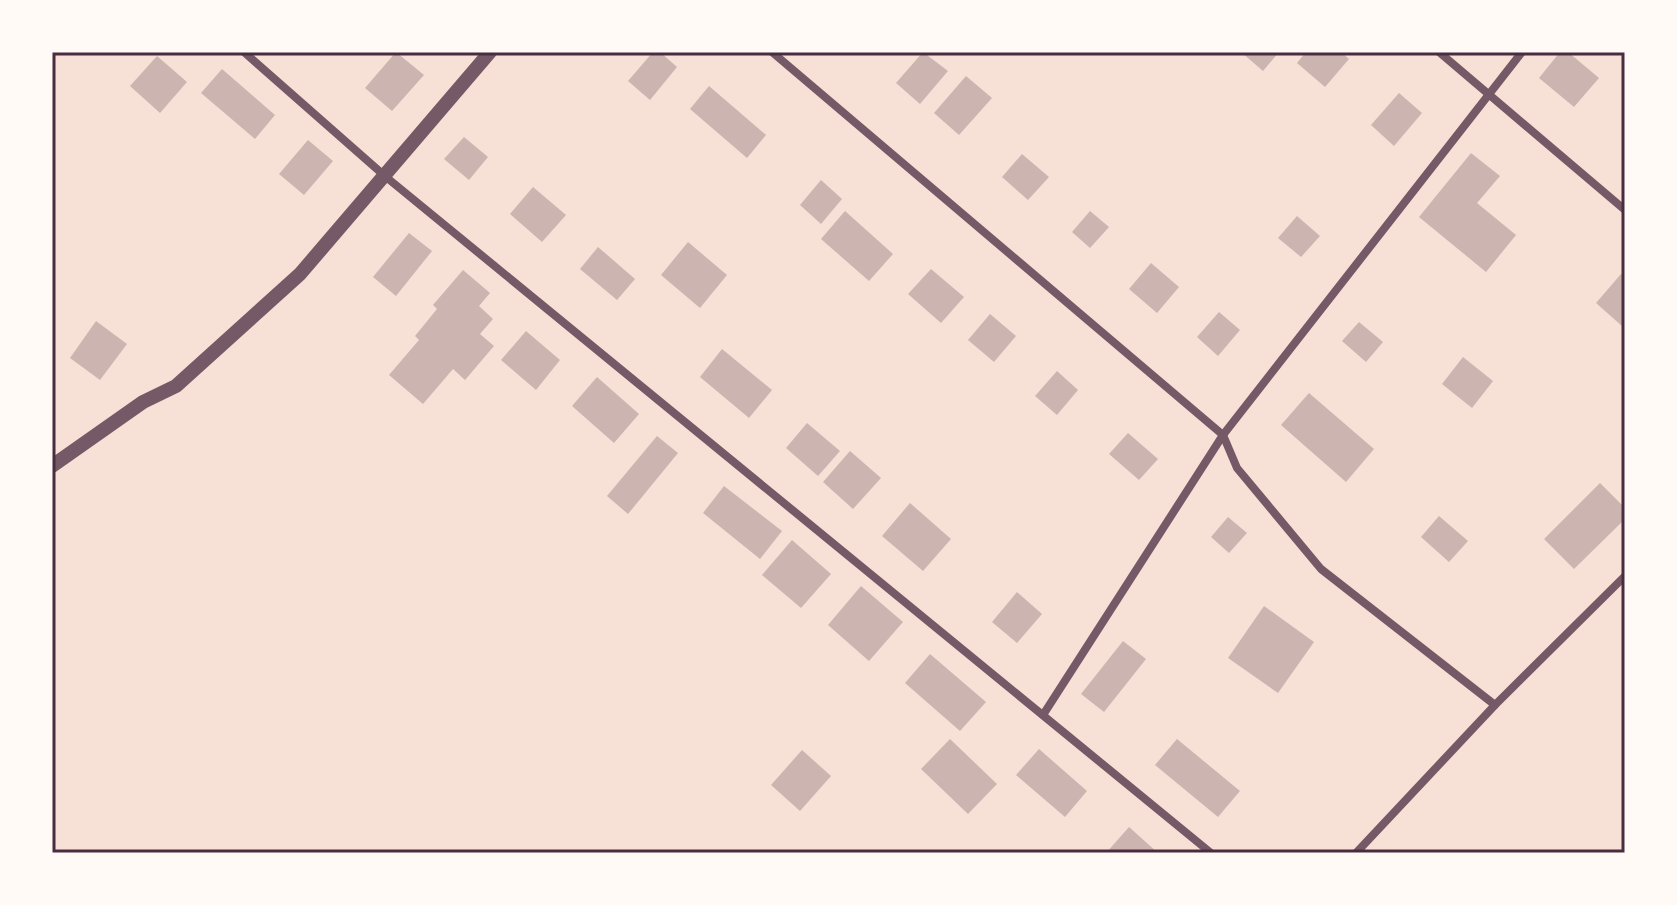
<svg xmlns="http://www.w3.org/2000/svg" width="1677" height="905" font-family="'Playfair Display',serif">
<style>
.building{fill:#ccb4b1}
.lines{fill:none;stroke-linecap:round;stroke-linejoin:round}
.minor{stroke:#755966;stroke-width:8}
.tertiary{stroke:#755966;stroke-width:14}
.neatline{fill:none;stroke:#4a2c40;stroke-width:3}
</style>
<rect width="100%" height="100%" fill="#f7e1d7"/>
<g class="building">
<path d="M 396,52 L 424,75 L 392,111 L 365,88 Z"/>
<path d="M 653,52 L 660,52 L 677,67 L 650,100 L 628,81 Z"/>
<path d="M 923,52 L 948,71 L 920,104 L 896,83 Z"/>
<path d="M 1241,52 L 1279,52 L 1263,71 Z"/>
<path d="M 1306,52 L 1341,52 L 1349,59 L 1325,87 L 1297,63 Z"/>
<path d="M 1560,52 L 1568,52 L 1599,78 L 1574,107 L 1539,78 Z"/>
<path d="M 157,56 L 187,82 L 160,113 L 130,86 Z"/>
<path d="M 222,69 L 275,115 L 255,139 L 201,93 Z"/>
<path d="M 966,76 L 992,98 L 959,135 L 934,113 Z"/>
<path d="M 709,86 L 766,135 L 747,158 L 690,109 Z"/>
<path d="M 1399,93 L 1422,113 L 1394,146 L 1371,125 Z"/>
<path d="M 464,137 L 488,157 L 469,180 L 444,159 Z"/>
<path d="M 308,140 L 333,161 L 304,195 L 279,174 Z"/>
<path d="M 1471,153 L 1500,176 L 1477,203 L 1516,235 L 1486,272 L 1419,217 Z"/>
<path d="M 1022,154 L 1049,177 L 1028,200 L 1002,177 Z"/>
<path d="M 821,180 L 842,199 L 821,224 L 800,205 Z"/>
<path d="M 533,187 L 566,215 L 542,242 L 510,214 Z"/>
<path d="M 845,211 L 893,254 L 869,281 L 821,239 Z"/>
<path d="M 1090,211 L 1109,227 L 1090,248 L 1072,232 Z"/>
<path d="M 1297,216 L 1320,236 L 1301,257 L 1278,238 Z"/>
<path d="M 409,233 L 432,251 L 396,296 L 373,277 Z"/>
<path d="M 688,242 L 727,275 L 700,308 L 661,275 Z"/>
<path d="M 598,247 L 635,279 L 617,300 L 580,269 Z"/>
<path d="M 1151,263 L 1179,287 L 1157,313 L 1129,289 Z"/>
<path d="M 931,269 L 964,297 L 941,323 L 908,294 Z"/>
<path d="M 463,270 L 490,293 L 479,306 L 493,319 L 480,334 L 494,346 L 465,380 L 453,369 L 423,404 L 389,375 L 419,340 L 415,336 L 437,309 L 433,305 Z"/>
<path d="M 1621,274 L 1625,278 L 1625,322 L 1622,326 L 1596,303 Z"/>
<path d="M 1219,312 L 1240,330 L 1218,356 L 1197,337 Z"/>
<path d="M 990,314 L 1016,336 L 994,362 L 968,340 Z"/>
<path d="M 96,321 L 127,344 L 100,380 L 70,358 Z"/>
<path d="M 1359,322 L 1383,342 L 1366,362 L 1342,341 Z"/>
<path d="M 526,331 L 560,360 L 536,390 L 501,360 Z"/>
<path d="M 722,349 L 772,390 L 749,418 L 700,377 Z"/>
<path d="M 1463,357 L 1493,381 L 1472,408 L 1442,384 Z"/>
<path d="M 1057,371 L 1078,390 L 1057,415 L 1035,396 Z"/>
<path d="M 597,377 L 639,414 L 614,443 L 572,406 Z"/>
<path d="M 1309,393 L 1374,449 L 1346,482 L 1281,425 Z"/>
<path d="M 807,423 L 840,451 L 818,476 L 786,448 Z"/>
<path d="M 1128,433 L 1158,459 L 1139,480 L 1109,454 Z"/>
<path d="M 657,436 L 678,453 L 628,514 L 607,496 Z"/>
<path d="M 850,451 L 881,478 L 853,509 L 823,482 Z"/>
<path d="M 1600,483 L 1625,508 L 1625,519 L 1574,569 L 1544,539 Z"/>
<path d="M 724,486 L 782,531 L 760,559 L 703,513 Z"/>
<path d="M 910,503 L 951,539 L 923,571 L 882,536 Z"/>
<path d="M 1439,516 L 1468,541 L 1449,562 L 1421,537 Z"/>
<path d="M 1228,517 L 1247,533 L 1229,553 L 1211,537 Z"/>
<path d="M 792,540 L 831,574 L 801,608 L 762,575 Z"/>
<path d="M 861,586 L 903,622 L 869,661 L 828,625 Z"/>
<path d="M 1017,592 L 1042,614 L 1017,643 L 992,622 Z"/>
<path d="M 1264,606 L 1314,642 L 1278,693 L 1228,658 Z"/>
<path d="M 1123,641 L 1146,659 L 1104,712 L 1081,694 Z"/>
<path d="M 930,654 L 986,702 L 960,731 L 905,683 Z"/>
<path d="M 950,739 L 997,784 L 968,814 L 921,769 Z"/>
<path d="M 1177,739 L 1240,791 L 1218,817 L 1155,765 Z"/>
<path d="M 1039,749 L 1087,791 L 1065,817 L 1016,775 Z"/>
<path d="M 802,750 L 831,776 L 800,811 L 771,785 Z"/>
<path d="M 1129,827 L 1158,853 L 1106,853 Z"/>
</g>
<g class="lines">
<g class="minor">
<path d="M 244,52 L 386,177 L 1211,853"/>
<path d="M 772,52 L 1223,435 L 1237,468 L 1321,569 L 1495,705"/>
<path d="M 1439,52 L 1625,210"/>
<path d="M 1043,715 L 1223,435 L 1522,52"/>
<path d="M 1356,853 L 1495,705 L 1625,576"/>
</g>
<path class="tertiary" d="M 52,466 L 143,402 L 176,386 L 300,274 L 490,52"/>
</g>
<rect width="1677" height="905" fill="none" stroke="#fffaf5" stroke-width="108"/>
<rect x="54" y="54" width="1569" height="797" class="neatline"/>
</svg>
